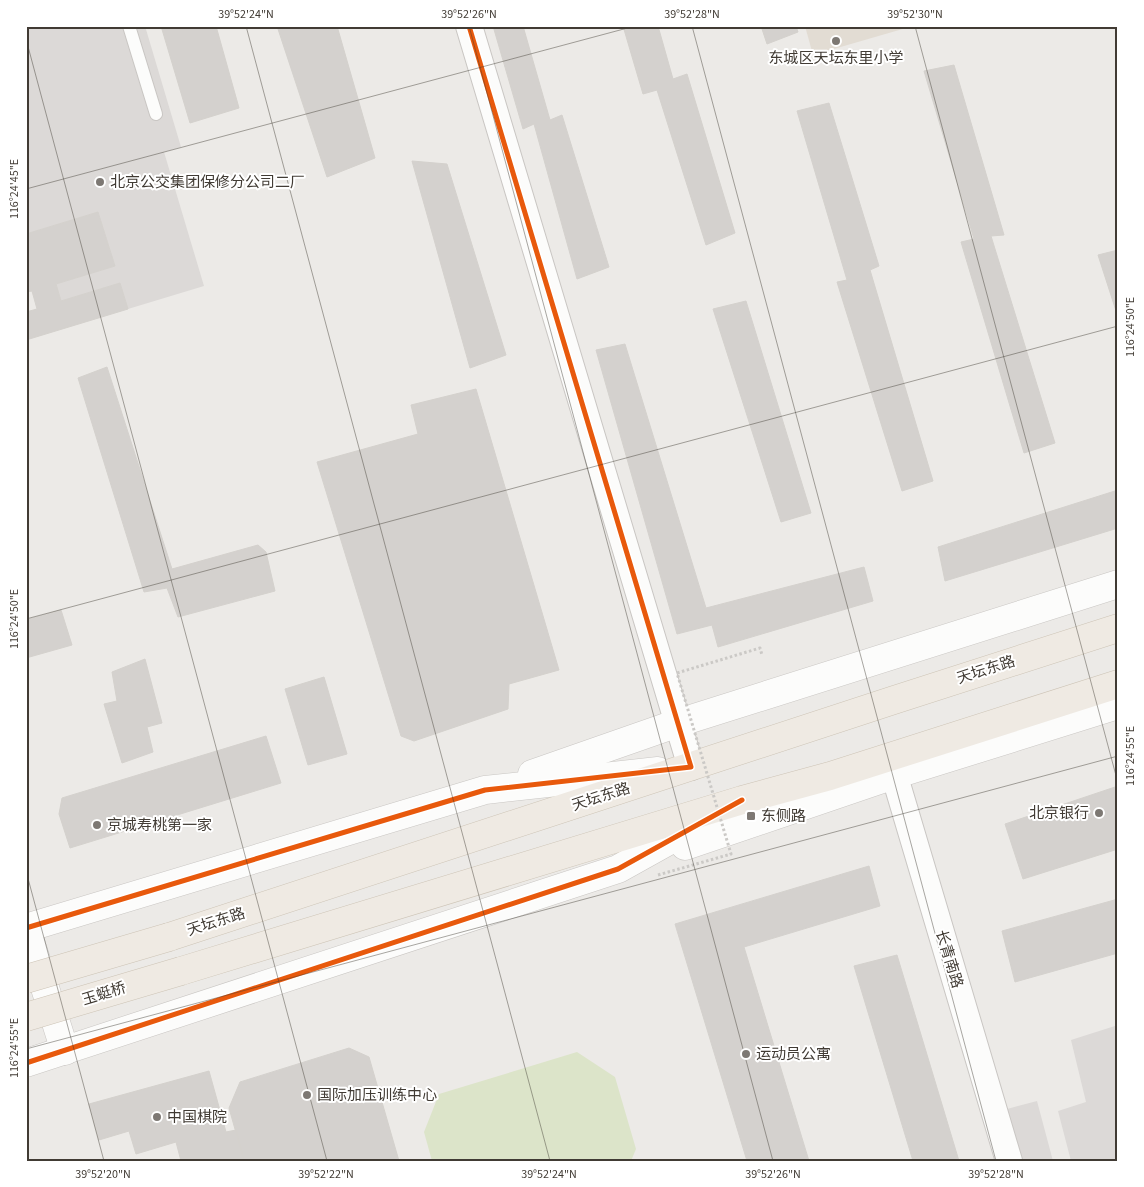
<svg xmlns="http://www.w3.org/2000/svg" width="1144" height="1187" font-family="'Source Sans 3','Noto Sans SC',sans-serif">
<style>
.education{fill:#e2dcd3}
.green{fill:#dce4c9}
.parking{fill:#dcd9d7}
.building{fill:#d4d1ce;stroke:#d4d1cd}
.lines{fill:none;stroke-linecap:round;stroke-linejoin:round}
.service-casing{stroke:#c9c6c3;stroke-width:14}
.minor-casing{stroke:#c9c6c3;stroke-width:28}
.tertiary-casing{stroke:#c9c6c3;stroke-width:29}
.primary-casing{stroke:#cdc4b6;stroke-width:29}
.service{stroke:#fcfcfb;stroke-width:12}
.minor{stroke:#fcfcfb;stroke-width:26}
.tertiary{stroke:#fcfcfb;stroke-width:28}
.primary{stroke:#efeae3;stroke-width:28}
.primary-bridge-casing{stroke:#cdc4b6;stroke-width:29;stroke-linecap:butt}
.path-bridge{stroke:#cbc9c6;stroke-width:3;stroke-dasharray:2.5 2.5;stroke-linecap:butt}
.primary-bridge{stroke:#efeae3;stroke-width:28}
.cycleway-casing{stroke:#fff;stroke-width:8}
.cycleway{stroke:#e8590c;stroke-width:5}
.ticks{fill:none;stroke:#413b34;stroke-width:1;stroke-opacity:0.45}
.poi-dot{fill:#7d7873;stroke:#fff;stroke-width:2}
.labels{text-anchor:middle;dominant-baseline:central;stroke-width:4;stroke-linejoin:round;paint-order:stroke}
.poi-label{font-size:15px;fill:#413b34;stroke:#fff;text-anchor:start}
.street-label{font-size:15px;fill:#413b34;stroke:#fff}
.neatline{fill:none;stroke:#413b34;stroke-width:2}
.ticks-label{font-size:12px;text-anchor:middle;fill:#413b34}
</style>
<rect width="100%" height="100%" fill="#eceae7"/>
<path class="education" d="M 805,26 L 913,26 L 813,55 Z"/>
<path class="green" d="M 577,1052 L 615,1077 L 636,1149 L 631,1161 L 432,1161 L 424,1132 L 439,1094 Z"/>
<g class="parking">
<path d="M 26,26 L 145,26 L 181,147 L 164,152 L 204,286 L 128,309 L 120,283 L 61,301 L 56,284 L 115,266 L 98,212 L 26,234 Z"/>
<path d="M 1118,1025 L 1118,1161 L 1071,1161 L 1058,1111 L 1086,1102 L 1071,1040 Z"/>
<path d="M 1037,1101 L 1053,1161 L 1021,1161 L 1007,1109 Z"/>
</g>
<g class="building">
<path d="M 161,26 L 216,26 L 239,108 L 190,123 Z"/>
<path d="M 277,26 L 337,26 L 375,158 L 327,177 Z"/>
<path d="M 493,26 L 523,26 L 550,120 L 562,115 L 609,267 L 577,279 L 534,124 L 523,129 Z"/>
<path d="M 623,26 L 658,26 L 673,79 L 687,74 L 735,233 L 706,245 L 657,90 L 643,94 Z"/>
<path d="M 761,26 L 796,26 L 798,32 L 767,44 Z"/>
<path d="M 954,65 L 1004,235 L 991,236 L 1055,443 L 1024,453 L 961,242 L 974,239 L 924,71 Z"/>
<path d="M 829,103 L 879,266 L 870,270 L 933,481 L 902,491 L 837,282 L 847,280 L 797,111 Z"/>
<path d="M 412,161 L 447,164 L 506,355 L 470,368 Z"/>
<path d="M 98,212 L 115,266 L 56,284 L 61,301 L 120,283 L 128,309 L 26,340 L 26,312 L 37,309 L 32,291 L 26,292 L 26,234 Z"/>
<path d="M 1118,250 L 1118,317 L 1098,255 Z"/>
<path d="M 746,301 L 811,513 L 781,522 L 713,309 Z"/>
<path d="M 625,344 L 706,608 L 864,567 L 873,601 L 718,647 L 712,625 L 677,634 L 596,350 Z"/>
<path d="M 107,367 L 172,569 L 258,545 L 266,552 L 275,591 L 178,617 L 167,588 L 144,592 L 78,378 Z"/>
<path d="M 476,389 L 559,670 L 509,684 L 508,709 L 414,741 L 401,736 L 317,462 L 418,434 L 411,405 Z"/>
<path d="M 1118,490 L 1118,528 L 945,581 L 938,547 Z"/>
<path d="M 61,610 L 72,645 L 26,658 L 26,620 Z"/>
<path d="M 145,659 L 162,723 L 147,727 L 153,752 L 122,763 L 104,704 L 117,701 L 112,672 Z"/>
<path d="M 324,677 L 347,754 L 308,765 L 285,689 Z"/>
<path d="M 266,736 L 281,783 L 70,848 L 59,814 L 62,798 Z"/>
<path d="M 1118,786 L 1118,849 L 1023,879 L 1005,824 Z"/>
<path d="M 869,866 L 880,906 L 744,947 L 809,1161 L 747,1161 L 675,924 Z"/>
<path d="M 1118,899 L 1118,953 L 1015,982 L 1002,931 Z"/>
<path d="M 897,955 L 959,1161 L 913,1161 L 854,966 Z"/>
<path d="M 349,1048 L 369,1057 L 399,1161 L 244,1161 L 229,1108 L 240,1082 Z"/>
<path d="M 209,1071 L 226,1132 L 236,1130 L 244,1161 L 181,1161 L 176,1142 L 136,1154 L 129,1131 L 99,1140 L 89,1104 Z"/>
</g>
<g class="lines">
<g class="service-casing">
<path id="service" d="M 129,26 L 156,114"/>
</g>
<g class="minor-casing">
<g id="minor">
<path d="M 469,26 L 691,767"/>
<path d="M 889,757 L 1009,1161"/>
</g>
</g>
<g class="tertiary-casing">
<g id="tertiary">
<path d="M 532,774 L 678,723 L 1118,584"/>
<path d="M 685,846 L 894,775 L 1118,705"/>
<path d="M 26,928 L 485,790 L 658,771"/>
<path d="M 26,928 L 65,1051"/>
<path d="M 26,1063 L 618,869 L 715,815"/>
</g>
</g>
<g class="primary-casing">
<g id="primary">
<path d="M 169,937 L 894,700 L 1118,628"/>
<path d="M 181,971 L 742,800 L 830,776 L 1118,684"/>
</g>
</g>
<use href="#service" class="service"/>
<use href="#minor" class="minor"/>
<use href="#tertiary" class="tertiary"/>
<use href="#primary" class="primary"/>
<g class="primary-bridge-casing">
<g id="primary-bridge">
<path d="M 26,979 L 169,937"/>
<path d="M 26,1017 L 181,971"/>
</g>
</g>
<path class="path-bridge" d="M 658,875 L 731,854 L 677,673 L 760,648 L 762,655"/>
<use href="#primary-bridge" class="primary-bridge"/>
<g class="cycleway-casing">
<g id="cycleway">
<path d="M 26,928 L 485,790 L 691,767 L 469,26"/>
<path d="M 26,1063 L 618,869 L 742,800"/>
</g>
</g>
<use href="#cycleway" class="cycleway"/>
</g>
<path class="ticks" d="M 246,26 L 550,1161M 469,26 L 773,1161M 692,26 L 996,1161M 915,26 L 1118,783M 26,39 L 327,1161M 26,189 L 635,26M 26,619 L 1118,326M 26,871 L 104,1161M 26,1049 L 1118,756"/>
<g class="poi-dot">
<circle cx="836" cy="41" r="5"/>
<circle cx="100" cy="182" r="5"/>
<circle cx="1099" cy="813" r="5"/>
<rect x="746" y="811" width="10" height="10" rx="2.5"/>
<circle cx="97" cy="825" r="5"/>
<circle cx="746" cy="1054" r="5"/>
<circle cx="307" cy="1095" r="5"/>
<circle cx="157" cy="1117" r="5"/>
</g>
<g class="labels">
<g class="poi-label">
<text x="836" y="58" text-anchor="middle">东城区天坛东里小学</text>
<text x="110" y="182">北京公交集团保修分公司二厂</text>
<text x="1089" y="813" text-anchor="end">北京银行</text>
<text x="761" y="816">东侧路</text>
<text x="107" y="825">京城寿桃第一家</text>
<text x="756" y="1054">运动员公寓</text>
<text x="317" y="1095">国际加压训练中心</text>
<text x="167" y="1117">中国棋院</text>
</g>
<g class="street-label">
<text transform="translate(986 670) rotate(-18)">天坛东路</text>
<text transform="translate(601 797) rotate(-18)">天坛东路</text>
<text transform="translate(216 922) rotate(-18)">天坛东路</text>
<text transform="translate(949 959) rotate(73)">长青南路</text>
<text transform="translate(104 994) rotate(-17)">玉蜓桥</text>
</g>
</g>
<rect width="1144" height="1187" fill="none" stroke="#ffffff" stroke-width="55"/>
<rect x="28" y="28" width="1088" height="1132" class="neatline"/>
<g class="ticks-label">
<text x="246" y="18">39°52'24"N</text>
<text x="469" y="18">39°52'26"N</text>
<text x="692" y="18">39°52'28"N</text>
<text x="915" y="18">39°52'30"N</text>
<text transform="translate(14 189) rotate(-90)" y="4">116°24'45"E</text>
<text transform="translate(1130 327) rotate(-90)" y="4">116°24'50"E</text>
<text transform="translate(14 619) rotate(-90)" y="4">116°24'50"E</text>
<text transform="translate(1130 756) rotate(-90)" y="4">116°24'55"E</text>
<text transform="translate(14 1048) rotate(-90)" y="4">116°24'55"E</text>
<text x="103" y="1178">39°52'20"N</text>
<text x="326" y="1178">39°52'22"N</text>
<text x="549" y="1178">39°52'24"N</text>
<text x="773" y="1178">39°52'26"N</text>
<text x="996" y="1178">39°52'28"N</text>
</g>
</svg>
